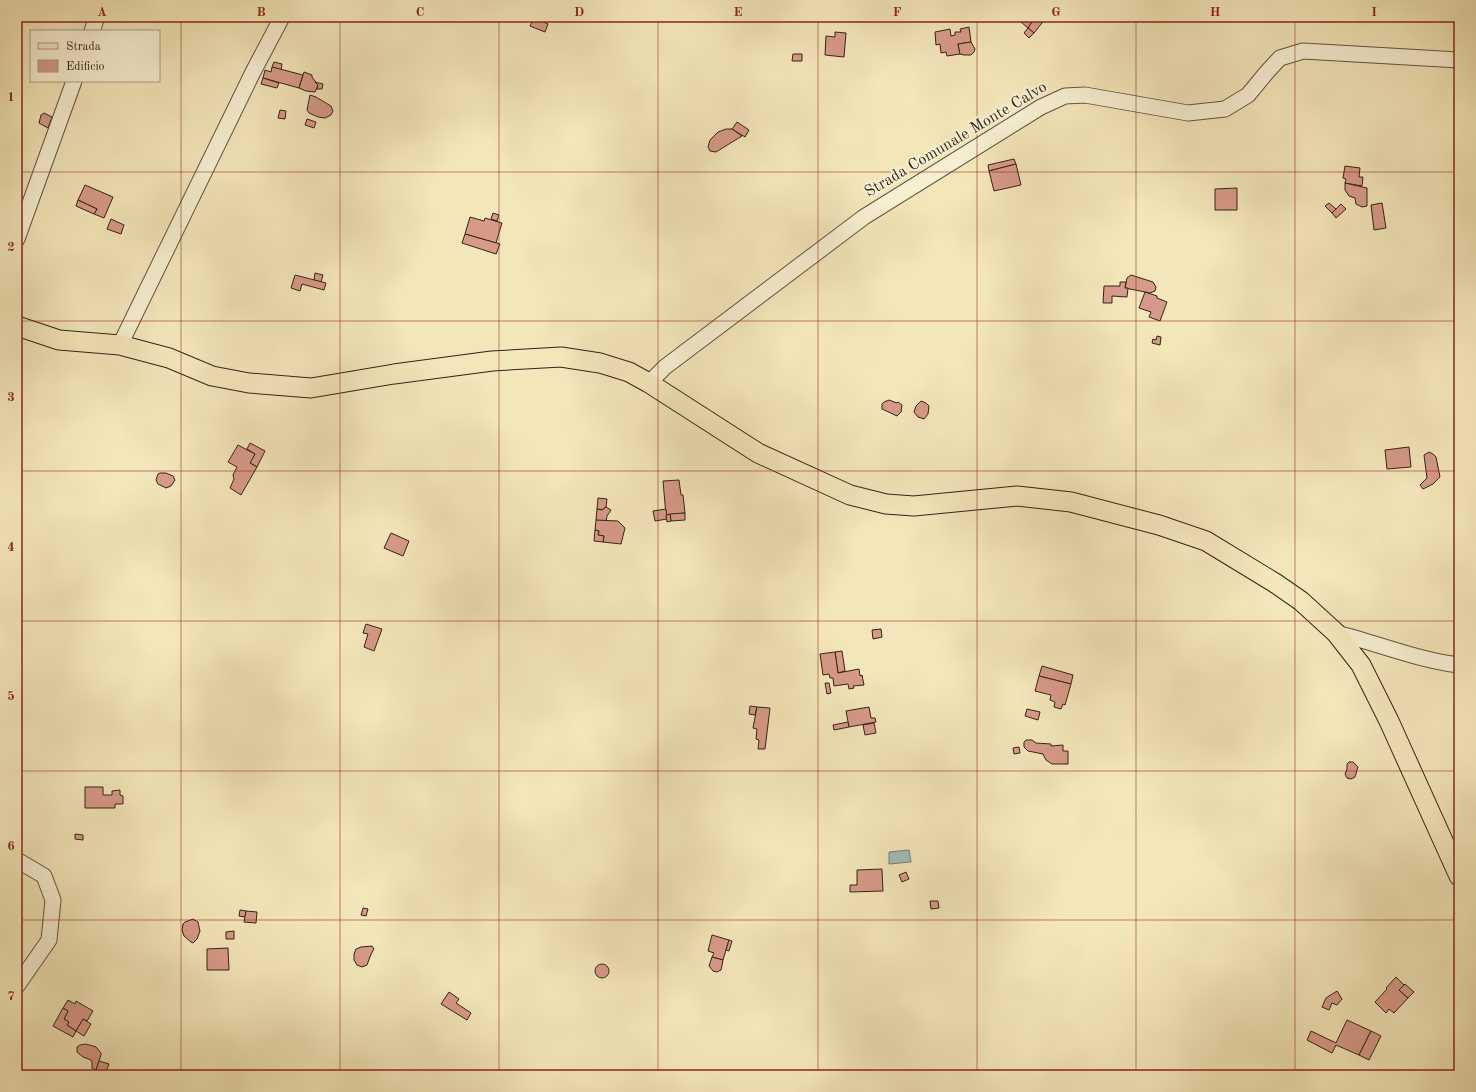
<svg xmlns="http://www.w3.org/2000/svg" width="1476" height="1092" font-family="'Old Standard TT',serif">
<style>
.water{fill:#9fbdb9;stroke:#738078}
.building{fill:#d79a88;stroke:#322417}
.lines{fill:none;stroke-linecap:round;stroke-linejoin:round}
.minor-casing{stroke:#625440;stroke-width:17}
.major-casing{stroke:#322417;stroke-width:21}
.minor{stroke:#f7efd2;stroke-width:15}
.major{stroke:#f3e6b9;stroke-width:19}
.grid{fill:none;stroke:#8f2418;stroke-width:1;stroke-opacity:0.55}
.labels{text-anchor:middle;dominant-baseline:central;stroke-width:4;stroke-linejoin:round;paint-order:stroke}
.street-label{font-size:16px;fill:#322417;stroke:#f7efd2}
.neatline{fill:none;stroke:#8f2418;stroke-width:1.5}
.grid-label{font-size:13px;text-anchor:middle;font-weight:bold;fill:#8f2418}
</style>
<rect width="100%" height="100%" fill="#f3e6b9"/>
<filter id="stains"><feTurbulence type="fractalNoise" baseFrequency=".005" numOctaves="4"/><feColorMatrix values="0 0 0 0 .2 0 0 0 0 .09 0 0 0 0 .02 0 0 0 .5 -.17"/></filter>
<radialGradient id="worn" r=".72"><stop offset=".6" stop-color="#630" stop-opacity="0"/><stop offset="1" stop-color="#630" stop-opacity=".3"/></radialGradient>
<path class="water" d="M 909,850 L 911,862 L 889,864 L 889,852 Z"/>
<g class="building">
<path d="M 1015,17 L 1026,17 L 1032,22 L 1028,28 Z"/>
<path d="M 1026,17 L 1043,17 L 1045,19 L 1034,33 L 1028,28 L 1032,22 Z"/>
<path d="M 534,18 L 548,24 L 545,32 L 530,26 Z"/>
<path d="M 969,27 L 971,42 L 958,44 L 960,54 L 947,56 L 946,52 L 941,53 L 940,44 L 936,45 L 935,32 L 950,29 L 951,36 L 955,35 L 955,32 L 961,32 L 960,29 Z"/>
<path d="M 1028,28 L 1034,33 L 1029,38 L 1024,33 Z"/>
<path d="M 835,32 L 846,33 L 844,57 L 825,55 L 826,36 L 835,37 Z"/>
<path d="M 971,42 L 975,49 L 974,52 L 971,55 L 964,55 L 960,54 L 958,44 Z"/>
<path d="M 793,54 L 802,54 L 802,61 L 792,61 Z"/>
<path d="M 274,62 L 282,64 L 281,70 L 272,67 Z"/>
<path d="M 272,67 L 303,75 L 299,88 L 263,78 L 265,70 L 271,72 Z"/>
<path d="M 304,72 L 312,75 L 312,77 L 318,85 L 315,92 L 306,91 L 299,88 Z"/>
<path d="M 263,78 L 279,83 L 277,88 L 261,84 Z"/>
<path d="M 315,82 L 323,84 L 322,89 L 317,89 L 318,85 Z"/>
<path d="M 310,95 L 316,97 L 331,106 L 333,111 L 331,115 L 325,118 L 318,117 L 309,113 L 307,110 Z"/>
<path d="M 280,110 L 286,111 L 285,119 L 278,118 Z"/>
<path d="M 44,113 L 52,117 L 48,128 L 39,123 L 41,115 Z"/>
<path d="M 307,119 L 316,122 L 314,128 L 305,125 Z"/>
<path d="M 737,122 L 749,130 L 745,137 L 732,129 Z"/>
<path d="M 726,129 L 732,129 L 742,136 L 716,152 L 710,151 L 708,147 L 710,140 L 718,132 Z"/>
<path d="M 1014,159 L 1016,164 L 989,171 L 988,165 Z"/>
<path d="M 1016,164 L 1021,185 L 994,191 L 989,171 Z"/>
<path d="M 1345,166 L 1360,168 L 1359,177 L 1363,177 L 1362,186 L 1345,183 L 1346,179 L 1343,178 Z"/>
<path d="M 1345,183 L 1367,188 L 1367,206 L 1362,207 L 1356,204 L 1355,198 L 1349,196 L 1345,190 Z"/>
<path d="M 85,185 L 113,197 L 104,218 L 94,214 L 97,209 L 78,200 Z"/>
<path d="M 1237,188 L 1237,210 L 1215,210 L 1215,189 Z"/>
<path d="M 78,200 L 97,209 L 94,214 L 76,206 Z"/>
<path d="M 1329,203 L 1336,209 L 1332,213 L 1325,206 Z"/>
<path d="M 1382,203 L 1386,228 L 1374,230 L 1371,205 Z"/>
<path d="M 1341,204 L 1346,209 L 1336,218 L 1332,213 Z"/>
<path d="M 493,213 L 499,215 L 497,221 L 491,219 Z"/>
<path d="M 470,217 L 484,221 L 485,218 L 502,223 L 496,243 L 465,234 Z"/>
<path d="M 111,219 L 124,225 L 121,234 L 107,229 Z"/>
<path d="M 465,234 L 500,244 L 496,254 L 462,243 Z"/>
<path d="M 315,273 L 323,275 L 321,282 L 314,280 Z"/>
<path d="M 295,275 L 326,283 L 324,290 L 302,284 L 300,291 L 291,288 Z"/>
<path d="M 1131,275 L 1153,282 L 1156,287 L 1155,291 L 1150,293 L 1125,288 L 1127,278 Z"/>
<path d="M 1120,282 L 1126,282 L 1125,288 L 1128,288 L 1127,297 L 1112,296 L 1112,303 L 1103,303 L 1104,286 L 1120,286 Z"/>
<path d="M 1145,292 L 1157,296 L 1157,298 L 1167,302 L 1160,321 L 1149,317 L 1151,312 L 1139,308 Z"/>
<path d="M 1157,336 L 1161,337 L 1160,345 L 1152,343 L 1153,339 L 1156,340 Z"/>
<path d="M 889,400 L 897,403 L 898,402 L 902,405 L 901,412 L 897,416 L 882,409 L 882,404 L 884,402 Z"/>
<path d="M 921,401 L 926,403 L 929,406 L 928,414 L 924,419 L 918,417 L 914,412 L 916,406 Z"/>
<path d="M 250,443 L 265,451 L 257,467 L 250,463 L 255,454 L 247,449 Z"/>
<path d="M 238,445 L 255,454 L 250,463 L 257,467 L 241,495 L 230,488 L 234,479 L 233,475 L 237,467 L 228,462 Z"/>
<path d="M 1409,447 L 1411,467 L 1387,469 L 1385,450 Z"/>
<path d="M 1429,452 L 1433,454 L 1436,457 L 1440,477 L 1433,484 L 1423,489 L 1420,485 L 1427,478 L 1424,455 Z"/>
<path d="M 160,473 L 166,473 L 173,476 L 175,480 L 171,486 L 166,488 L 158,484 L 156,480 L 158,474 Z"/>
<path d="M 679,480 L 681,495 L 683,495 L 685,513 L 666,515 L 663,481 Z"/>
<path d="M 598,498 L 607,499 L 606,507 L 602,510 L 597,509 Z"/>
<path d="M 606,507 L 611,510 L 607,516 L 606,522 L 596,520 L 597,509 L 602,510 Z"/>
<path d="M 666,509 L 667,519 L 655,521 L 653,511 Z"/>
<path d="M 685,513 L 685,520 L 671,521 L 670,514 Z"/>
<path d="M 670,514 L 671,521 L 667,522 L 666,515 Z"/>
<path d="M 596,520 L 618,521 L 625,528 L 621,544 L 603,542 L 604,536 L 598,535 L 599,531 L 595,530 Z"/>
<path d="M 595,530 L 599,531 L 598,535 L 604,536 L 603,542 L 594,541 Z"/>
<path d="M 391,533 L 409,541 L 403,556 L 384,548 Z"/>
<path d="M 366,624 L 382,629 L 374,651 L 364,647 L 368,634 L 363,633 Z"/>
<path d="M 881,629 L 882,637 L 873,639 L 872,630 Z"/>
<path d="M 842,651 L 845,671 L 838,673 L 835,652 Z"/>
<path d="M 835,652 L 838,673 L 859,669 L 860,676 L 862,675 L 864,685 L 853,686 L 854,688 L 849,689 L 848,684 L 834,686 L 833,678 L 830,678 L 829,674 L 823,675 L 820,654 Z"/>
<path d="M 1042,666 L 1073,675 L 1071,684 L 1039,676 Z"/>
<path d="M 1039,676 L 1071,684 L 1065,705 L 1063,704 L 1061,709 L 1054,707 L 1055,702 L 1050,700 L 1051,695 L 1035,691 Z"/>
<path d="M 825,683 L 829,683 L 831,693 L 827,694 Z"/>
<path d="M 750,706 L 757,707 L 755,715 L 749,714 Z"/>
<path d="M 757,707 L 770,708 L 765,749 L 758,749 L 759,740 L 756,739 L 757,729 L 753,728 Z"/>
<path d="M 869,707 L 871,718 L 875,718 L 876,722 L 849,727 L 846,711 Z"/>
<path d="M 1027,709 L 1040,712 L 1038,720 L 1025,716 Z"/>
<path d="M 848,722 L 849,727 L 834,730 L 833,725 Z"/>
<path d="M 874,723 L 876,733 L 865,735 L 863,725 Z"/>
<path d="M 1026,740 L 1032,740 L 1036,743 L 1051,744 L 1051,746 L 1063,745 L 1063,751 L 1068,751 L 1068,764 L 1052,764 L 1046,760 L 1043,754 L 1028,751 L 1024,747 L 1024,742 Z"/>
<path d="M 1019,747 L 1020,753 L 1014,754 L 1013,748 Z"/>
<path d="M 1349,762 L 1353,762 L 1358,767 L 1355,777 L 1351,779 L 1347,778 L 1345,774 L 1347,769 L 1347,764 Z"/>
<path d="M 85,787 L 103,787 L 103,795 L 112,795 L 112,791 L 120,790 L 120,795 L 123,796 L 123,804 L 115,804 L 115,808 L 85,808 Z"/>
<path d="M 75,834 L 83,835 L 83,840 L 75,839 Z"/>
<path d="M 882,869 L 883,891 L 850,892 L 850,885 L 857,885 L 857,870 Z"/>
<path d="M 906,872 L 909,879 L 902,882 L 899,875 Z"/>
<path d="M 930,901 L 938,901 L 939,908 L 931,909 Z"/>
<path d="M 363,908 L 368,909 L 366,916 L 361,915 Z"/>
<path d="M 240,910 L 246,911 L 245,917 L 239,916 Z"/>
<path d="M 246,911 L 257,912 L 256,923 L 244,922 Z"/>
<path d="M 193,919 L 198,922 L 200,931 L 197,939 L 193,943 L 191,942 L 184,936 L 182,930 L 183,924 L 185,922 Z"/>
<path d="M 234,931 L 234,939 L 226,939 L 226,932 Z"/>
<path d="M 712,935 L 729,940 L 723,960 L 712,957 L 714,953 L 708,951 Z"/>
<path d="M 729,940 L 732,941 L 729,951 L 726,950 Z"/>
<path d="M 372,946 L 374,949 L 371,954 L 367,965 L 362,967 L 357,965 L 354,960 L 354,954 L 356,949 L 361,947 Z"/>
<path d="M 228,948 L 229,970 L 207,970 L 207,949 Z"/>
<path d="M 712,957 L 723,960 L 721,970 L 717,972 L 713,971 L 709,966 Z"/>
<circle cx="602" cy="971" r="7"/>
<path d="M 1396,977 L 1404,985 L 1399,990 L 1408,998 L 1394,1013 L 1389,1009 L 1386,1013 L 1375,1002 L 1387,989 L 1386,988 Z"/>
<path d="M 1405,984 L 1414,992 L 1408,998 L 1399,990 Z"/>
<path d="M 1337,991 L 1342,999 L 1337,1005 L 1332,1003 L 1329,1010 L 1322,1007 L 1326,998 Z"/>
<path d="M 449,992 L 459,999 L 456,1003 L 471,1013 L 467,1020 L 441,1004 Z"/>
<path d="M 68,1000 L 75,1004 L 76,1001 L 93,1011 L 87,1021 L 83,1019 L 76,1031 L 67,1025 L 69,1022 L 64,1019 L 68,1011 L 63,1008 Z"/>
<path d="M 63,1008 L 68,1011 L 64,1019 L 69,1022 L 67,1025 L 76,1031 L 83,1019 L 91,1024 L 84,1036 L 76,1031 L 73,1037 L 53,1026 Z"/>
<path d="M 1347,1020 L 1371,1031 L 1359,1055 L 1336,1045 L 1332,1053 L 1307,1040 L 1311,1031 L 1336,1043 Z"/>
<path d="M 1371,1031 L 1381,1036 L 1369,1060 L 1359,1055 Z"/>
<path d="M 86,1044 L 96,1047 L 101,1053 L 101,1055 L 96,1070 L 92,1068 L 92,1062 L 91,1060 L 83,1057 L 77,1052 L 77,1047 L 80,1045 Z"/>
<path d="M 99,1061 L 109,1064 L 105,1074 L 96,1070 Z"/>
</g>
<g class="lines">
<g class="minor-casing">
<g id="minor">
<path d="M 92,31 L 97,17"/>
<path d="M 17,239 L 74,81"/>
<path d="M 120,345 L 253,72 L 282,17"/>
<path d="M 649,383 L 665,367 L 864,217 L 1041,107 L 1065,96 L 1085,95 L 1188,113 L 1225,109 L 1248,95 L 1267,72 L 1280,58 L 1303,51 L 1459,60"/>
<path d="M 1336,633 C 1377,643 1417,660 1459,665"/>
<path d="M 17,860 L 44,876 L 53,900 L 49,940 L 17,986"/>
</g>
</g>
<g class="major-casing">
<path id="major" d="M 17,326 L 59,340 L 120,345 L 169,358 L 212,376 L 249,383 L 311,388 L 394,374 L 492,361 L 561,357 L 600,363 L 629,372 L 649,383 L 758,453 L 850,495 L 886,504 L 914,506 L 1017,496 L 1071,502 L 1159,525 L 1206,541 L 1275,583 L 1301,601 L 1336,633 L 1361,665 L 1389,721 L 1459,876"/>
</g>
<use href="#minor" class="minor"/>
<use href="#major" class="major"/>
</g>
<path class="grid" d="M 181,17 L 181,1075M 340,17 L 340,1075M 499,17 L 499,1075M 658,17 L 658,1075M 818,17 L 818,1075M 977,17 L 977,1075M 1136,17 L 1136,1075M 1295,17 L 1295,1075M 17,172 L 1459,172M 17,321 L 1459,321M 17,471 L 1459,471M 17,621 L 1459,621M 17,771 L 1459,771M 17,920 L 1459,920"/>
<g class="labels">
<g class="street-label">
<text transform="translate(956 140) rotate(-31)">Strada Comunale Monte Calvo</text>
</g>
</g>
<rect width="1476" height="1092" fill="none" stroke="#f3e6b9" stroke-width="44"/>
<rect x="30" y="30" width="130" height="52" fill="#f7efd2" stroke="#a89e87"/>
<rect x="38" y="43" width="20" height="6" fill="#f3e6b9" stroke="#a89e87"/>
<text x="66" y="50" font-size="12" fill="#322417">Strada</text>
<rect x="38" y="60" width="20" height="12" fill="#d79a88" stroke="#a89e87"/>
<text x="66" y="70" font-size="12" fill="#322417">Edificio</text>
<rect x="22" y="22" width="1432" height="1048" class="neatline"/>
<g class="grid-label">
<text x="102" y="16">A</text>
<text x="261" y="16">B</text>
<text x="420" y="16">C</text>
<text x="579" y="16">D</text>
<text x="738" y="16">E</text>
<text x="897" y="16">F</text>
<text x="1056" y="16">G</text>
<text x="1215" y="16">H</text>
<text x="1374" y="16">I</text>
<text x="11" y="101">1</text>
<text x="11" y="251">2</text>
<text x="11" y="401">3</text>
<text x="11" y="551">4</text>
<text x="11" y="700">5</text>
<text x="11" y="850">6</text>
<text x="11" y="1000">7</text>
</g>
<rect width="100%" height="100%" filter="url(#stains)"/>
<rect width="100%" height="100%" fill="url(#worn)"/>
</svg>
